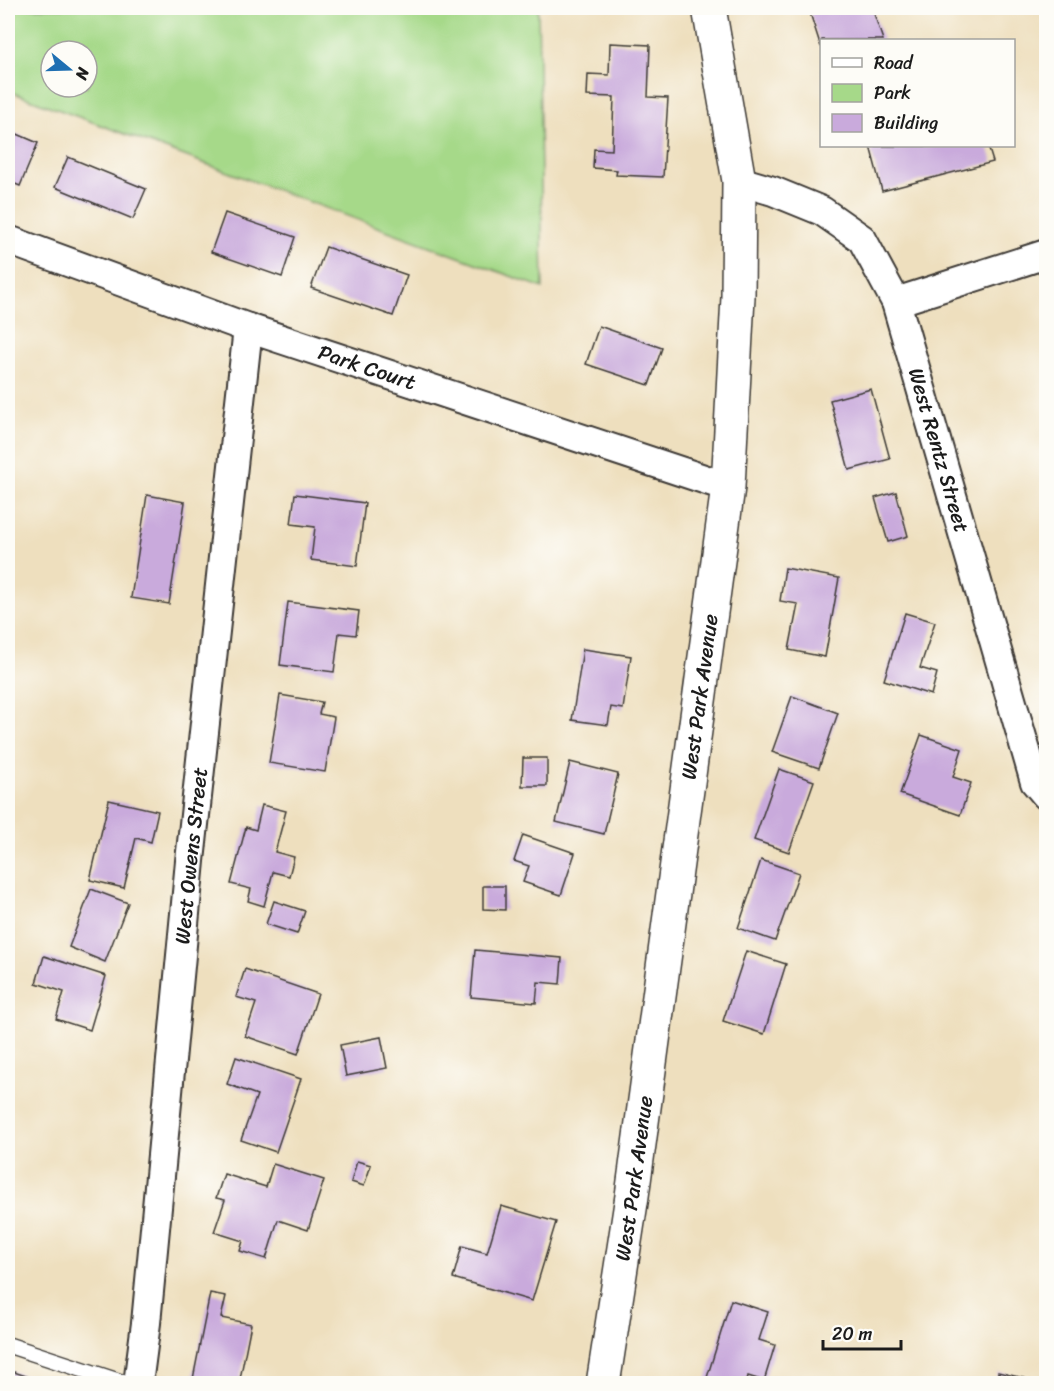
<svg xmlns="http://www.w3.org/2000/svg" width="1054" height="1391" font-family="Sriracha,sans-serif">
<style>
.green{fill:#a6d989;stroke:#617a52;stroke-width:1.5;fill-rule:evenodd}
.building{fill:#c9aadc}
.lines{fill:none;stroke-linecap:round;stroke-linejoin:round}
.service-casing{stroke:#3c3934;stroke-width:18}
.minor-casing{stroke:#3c3934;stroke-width:32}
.tertiary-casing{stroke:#3c3934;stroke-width:36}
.service{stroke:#fff;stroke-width:15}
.minor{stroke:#fff;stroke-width:28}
.tertiary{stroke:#fff;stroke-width:33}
.labels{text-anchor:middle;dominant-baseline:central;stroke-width:6;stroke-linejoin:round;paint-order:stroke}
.street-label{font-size:21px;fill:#1c1c1c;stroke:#fdfcf7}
</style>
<rect width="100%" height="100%" fill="#fdfcf7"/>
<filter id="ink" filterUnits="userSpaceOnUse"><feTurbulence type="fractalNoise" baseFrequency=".0167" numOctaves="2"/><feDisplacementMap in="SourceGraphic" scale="12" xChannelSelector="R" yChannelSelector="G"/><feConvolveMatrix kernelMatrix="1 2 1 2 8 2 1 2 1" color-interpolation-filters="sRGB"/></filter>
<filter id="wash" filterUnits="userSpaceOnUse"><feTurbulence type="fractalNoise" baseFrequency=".008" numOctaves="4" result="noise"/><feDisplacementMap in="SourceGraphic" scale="24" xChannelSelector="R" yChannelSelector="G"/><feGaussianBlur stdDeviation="1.35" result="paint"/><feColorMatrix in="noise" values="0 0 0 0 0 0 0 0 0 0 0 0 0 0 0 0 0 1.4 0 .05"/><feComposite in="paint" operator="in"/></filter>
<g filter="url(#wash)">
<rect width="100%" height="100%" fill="#eedfbe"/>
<path class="green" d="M 8,8 L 538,8 L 543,288 L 8,91 ZM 51,51 L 87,51 L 87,87 L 51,87 Z"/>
<g id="blocks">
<g class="building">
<path d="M 826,8 L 862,8 L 863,10 L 872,8 L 883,40 L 822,40 L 821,47 L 810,13 Z"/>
<path d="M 610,43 L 650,45 L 648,97 L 668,98 L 663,177 L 616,175 L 617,170 L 593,168 L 594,149 L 612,150 L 614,97 L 587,96 L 588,74 L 609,75 Z"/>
<path d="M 8,130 L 38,143 L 20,186 L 8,181 Z"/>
<path d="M 870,146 L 988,146 L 993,162 L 882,191 Z"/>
<path d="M 68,157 L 146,189 L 133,219 L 55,187 Z"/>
<path d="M 225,213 L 295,237 L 282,277 L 211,252 Z"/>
<path d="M 326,247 L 407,275 L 393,316 L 311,288 Z"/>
<path d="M 599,326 L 662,348 L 649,385 L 586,364 Z"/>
<path d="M 871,389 L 890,459 L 849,470 L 830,400 Z"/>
<path d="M 896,492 L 908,536 L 888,542 L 875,498 Z"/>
<path d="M 295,494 L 365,503 L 357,566 L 311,560 L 315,527 L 291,524 Z"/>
<path d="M 147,495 L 185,502 L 169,604 L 131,598 Z"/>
<path d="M 785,568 L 839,578 L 825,657 L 789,650 L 798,604 L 780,601 Z"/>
<path d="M 288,602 L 359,611 L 356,635 L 339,633 L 334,672 L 280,665 Z"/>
<path d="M 905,613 L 935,622 L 920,668 L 937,673 L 931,695 L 884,680 Z"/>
<path d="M 583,649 L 631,656 L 623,709 L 611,707 L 608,725 L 572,720 Z"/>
<path d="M 280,695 L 322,702 L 319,714 L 334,717 L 325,772 L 269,763 Z"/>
<path d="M 792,696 L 838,713 L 819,768 L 772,752 Z"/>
<path d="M 921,735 L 962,749 L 953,777 L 971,783 L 960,815 L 900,794 Z"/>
<path d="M 523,758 L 547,758 L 547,786 L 522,786 Z"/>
<path d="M 570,762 L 618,774 L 604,834 L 556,822 Z"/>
<path d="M 779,769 L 814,781 L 789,852 L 754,840 Z"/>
<path d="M 109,800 L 158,811 L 151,842 L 136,838 L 124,888 L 90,880 Z"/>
<path d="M 262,805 L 286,811 L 275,852 L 294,857 L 289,876 L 273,872 L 264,906 L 248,901 L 251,889 L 231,884 L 246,827 L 256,830 Z"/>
<path d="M 523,835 L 575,853 L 561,895 L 523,882 L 529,866 L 514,861 Z"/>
<path d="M 761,860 L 799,873 L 775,941 L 738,928 Z"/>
<path d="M 483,886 L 505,886 L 505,910 L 483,909 Z"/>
<path d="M 91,889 L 128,903 L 105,962 L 69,947 Z"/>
<path d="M 274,901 L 305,911 L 297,934 L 266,924 Z"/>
<path d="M 475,950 L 562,958 L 560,984 L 538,982 L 536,1003 L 471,997 Z"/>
<path d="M 746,951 L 786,964 L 764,1034 L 723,1021 Z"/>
<path d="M 44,956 L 106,976 L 90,1030 L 56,1019 L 64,992 L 36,983 Z"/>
<path d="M 245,969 L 318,994 L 298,1054 L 245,1036 L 256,1003 L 236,997 Z"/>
<path d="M 381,1037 L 387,1068 L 346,1076 L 340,1045 Z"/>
<path d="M 236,1057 L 301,1079 L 276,1152 L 241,1140 L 257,1095 L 227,1084 Z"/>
<path d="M 357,1161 L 371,1165 L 364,1186 L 351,1182 Z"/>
<path d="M 273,1164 L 324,1180 L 308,1230 L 278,1220 L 266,1259 L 240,1251 L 243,1241 L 214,1232 L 225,1200 L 216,1198 L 224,1174 L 266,1187 Z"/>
<path d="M 501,1206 L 556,1222 L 532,1301 L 453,1278 L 462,1246 L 487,1253 Z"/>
<path d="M 210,1293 L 226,1296 L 221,1318 L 251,1324 L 239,1384 L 192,1384 Z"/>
<path d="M 731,1300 L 768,1312 L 759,1340 L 775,1345 L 764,1381 L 748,1376 L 746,1384 L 705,1384 Z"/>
<path d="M 8,1370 L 47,1383 L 46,1384 L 8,1384 Z"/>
<path d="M 998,1372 L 1044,1383 L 1043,1384 L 996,1384 Z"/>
</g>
</g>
</g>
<g filter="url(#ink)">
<use href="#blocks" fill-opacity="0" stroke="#3c3934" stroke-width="1.5"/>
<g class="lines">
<g class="service-casing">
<path id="service" d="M 8,1345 L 127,1384"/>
</g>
<g class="minor-casing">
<g id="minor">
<path id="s1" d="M 739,181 L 773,191 L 822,211 L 862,239 L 896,302 L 1035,782 L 1046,795"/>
<path id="s2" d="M 8,240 L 248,328 L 728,487"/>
<path d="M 896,302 L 1046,254"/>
<path id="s3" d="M 138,1384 L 146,1323 L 190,861 L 248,328"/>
</g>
</g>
<g class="tertiary-casing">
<g id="tertiary">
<path id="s4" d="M 603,1384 L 632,1196 L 728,487 L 738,297 L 739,181 L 709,8"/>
</g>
</g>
<use href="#service" class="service"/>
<use href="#minor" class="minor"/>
<use href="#tertiary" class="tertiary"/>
</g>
</g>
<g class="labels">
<g class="street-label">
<text stroke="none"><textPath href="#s2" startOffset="381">Park Court</textPath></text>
<text stroke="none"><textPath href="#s1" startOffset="363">West Rentz Street</textPath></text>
<text stroke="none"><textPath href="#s4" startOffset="694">West Park Avenue</textPath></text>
<text stroke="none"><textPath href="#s3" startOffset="531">West Owens Street</textPath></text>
<text stroke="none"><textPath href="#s4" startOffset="208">West Park Avenue</textPath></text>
</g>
</g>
<rect width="1054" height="1391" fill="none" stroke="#fdfcf7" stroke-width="30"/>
<rect x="820" y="39" width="195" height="108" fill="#fdfcf7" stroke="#a3a29f" stroke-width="1.5"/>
<rect x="832" y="58" width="30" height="9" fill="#ffffff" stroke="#a3a29f" stroke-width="1.5"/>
<text x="874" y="69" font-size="18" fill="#1c1c1c">Road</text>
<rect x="832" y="84" width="30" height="18" fill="#a6d989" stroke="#a3a29f" stroke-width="1.5"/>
<text x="874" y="99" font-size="18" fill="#1c1c1c">Park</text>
<rect x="832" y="114" width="30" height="18" fill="#c9aadc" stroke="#a3a29f" stroke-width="1.5"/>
<text x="874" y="129" font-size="18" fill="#1c1c1c">Building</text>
<g transform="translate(69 69) rotate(109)"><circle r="28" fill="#fdfcf7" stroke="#a3a29f" stroke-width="1.5"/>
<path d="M0-4.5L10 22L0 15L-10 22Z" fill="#1f6fb2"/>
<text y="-9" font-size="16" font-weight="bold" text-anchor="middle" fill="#1c1c1c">N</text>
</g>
<path d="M823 1340v9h78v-9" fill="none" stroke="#1c1c1c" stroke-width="3"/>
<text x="832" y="1340" font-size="18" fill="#1c1c1c" stroke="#fdfcf7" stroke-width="4.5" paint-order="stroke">20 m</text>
</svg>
